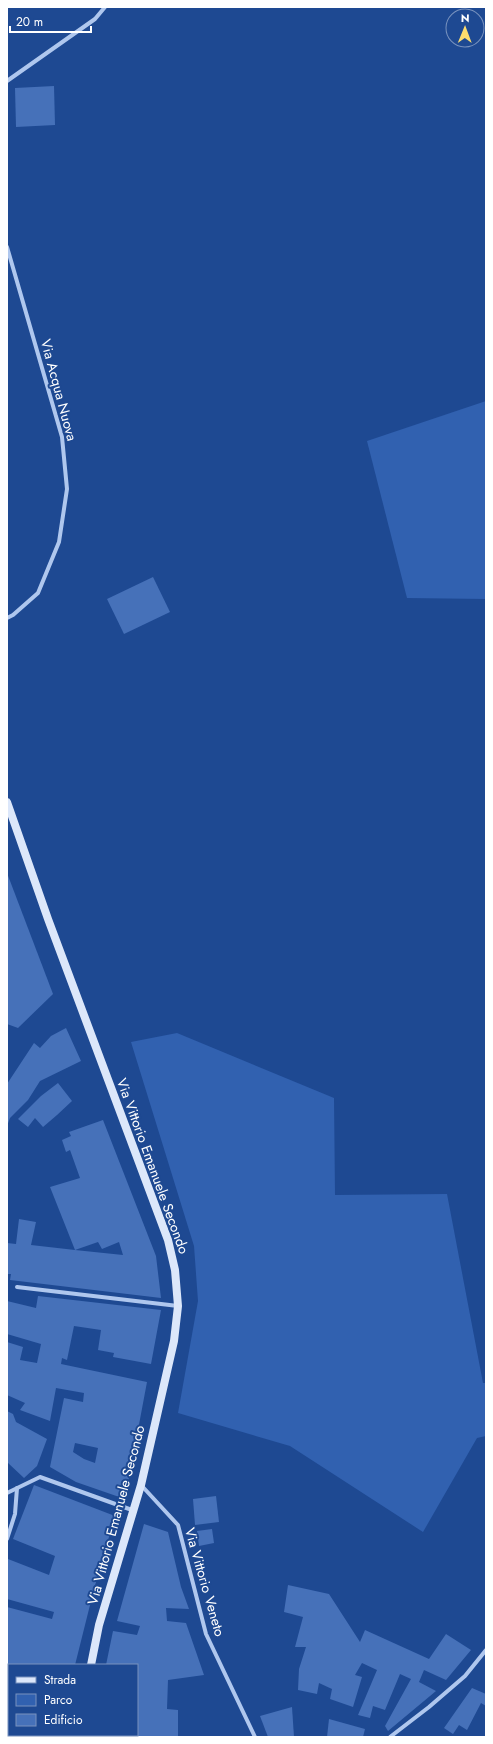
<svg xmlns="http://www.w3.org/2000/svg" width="493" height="1744" font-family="Jost,sans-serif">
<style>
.green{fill:#3161b0}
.building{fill:#4671b9;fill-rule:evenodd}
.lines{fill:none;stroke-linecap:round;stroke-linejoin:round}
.street{stroke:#afc7ee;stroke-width:4}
.secondary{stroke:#dce7fa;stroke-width:8}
.labels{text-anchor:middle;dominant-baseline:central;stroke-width:4;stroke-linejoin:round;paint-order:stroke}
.street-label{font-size:14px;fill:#fff;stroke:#1e4992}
</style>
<rect width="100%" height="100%" fill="#1e4992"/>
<g class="green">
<path d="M 486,401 L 486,599 L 407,598 L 367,441 Z"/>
<path d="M 177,1033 L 334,1098 L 335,1195 L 447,1194 L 483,1383 L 486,1383 L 486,1436 L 477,1438 L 423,1532 L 290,1446 L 178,1413 L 198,1301 L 194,1246 L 131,1042 Z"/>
</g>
<g class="building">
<path d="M 54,86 L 55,125 L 16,127 L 15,88 Z"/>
<path d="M 153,577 L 170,612 L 124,634 L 107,599 Z"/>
<path d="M 7,873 L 53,994 L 18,1028 L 7,1024 Z"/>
<path d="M 66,1028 L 81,1061 L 40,1081 L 28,1100 L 10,1118 L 7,1126 L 7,1084 L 34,1043 L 40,1048 L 51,1036 Z"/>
<path d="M 58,1083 L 72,1101 L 57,1115 L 43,1127 L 35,1118 L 28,1127 L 18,1119 L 41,1096 Z"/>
<path d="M 103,1120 L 156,1256 L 161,1298 L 10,1280 L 11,1274 L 7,1274 L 7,1243 L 16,1244 L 19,1219 L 36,1222 L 31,1245 L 75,1250 L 50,1187 L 80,1178 L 70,1150 L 66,1152 L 62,1140 L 71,1136 L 69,1132 ZM 98,1242 L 102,1249 L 119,1242 L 123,1255 L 75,1250 Z"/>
<path d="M 38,1296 L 161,1310 L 151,1364 L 113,1357 L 114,1353 L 98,1350 L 101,1330 L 74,1326 L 67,1360 L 62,1358 L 61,1364 L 147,1382 L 125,1499 L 76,1482 L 50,1467 L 64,1398 L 83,1402 L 84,1393 L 56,1388 L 50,1421 L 20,1410 L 25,1403 L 7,1395 L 7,1342 L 23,1347 L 20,1360 L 37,1363 L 41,1344 L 7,1334 L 7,1301 L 36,1308 ZM 75,1443 L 98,1448 L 95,1463 L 84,1459 L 73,1452 Z"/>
<path d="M 7,1411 L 13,1414 L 16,1422 L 47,1439 L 37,1466 L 24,1478 L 7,1462 Z"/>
<path d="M 34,1485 L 115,1516 L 94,1589 L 75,1665 L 9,1665 L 9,1735 L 69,1735 L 69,1737 L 7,1737 L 7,1607 L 52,1619 L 54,1612 L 7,1599 L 8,1559 L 49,1575 L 55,1556 L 13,1539 Z"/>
<path d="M 216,1496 L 219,1522 L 195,1525 L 193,1499 Z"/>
<path d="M 144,1524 L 168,1532 L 181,1587 L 189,1609 L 166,1608 L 167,1621 L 186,1623 L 204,1675 L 168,1680 L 167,1709 L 178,1710 L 178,1737 L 101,1737 L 101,1735 L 137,1735 L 137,1665 L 106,1665 L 113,1631 L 137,1635 L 140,1626 L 117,1621 Z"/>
<path d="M 212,1529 L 214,1543 L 199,1546 L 197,1531 Z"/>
<path d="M 288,1585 L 329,1594 L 360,1642 L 365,1630 L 429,1659 L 446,1634 L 471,1650 L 446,1680 L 424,1670 L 419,1682 L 436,1691 L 388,1731 L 385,1726 L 411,1679 L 400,1674 L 385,1710 L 373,1706 L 370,1718 L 358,1715 L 377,1670 L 362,1663 L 355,1675 L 362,1677 L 353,1707 L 330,1699 L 332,1689 L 319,1683 L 317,1694 L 298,1690 L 299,1669 L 306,1647 L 295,1647 L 303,1617 L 284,1612 Z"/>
<path d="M 472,1688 L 486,1694 L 486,1706 L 481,1703 L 467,1730 L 459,1725 L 453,1734 L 444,1728 Z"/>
<path d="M 292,1707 L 294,1737 L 268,1737 L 260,1716 Z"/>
<path d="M 329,1719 L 365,1729 L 363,1737 L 327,1737 Z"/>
</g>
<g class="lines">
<g class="street">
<path d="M 7,81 L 95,19 L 105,7"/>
<path d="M 7,247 L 62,437 L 67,489 L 59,542 L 38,593 L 13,615 L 7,618"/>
<path d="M 17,1287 L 178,1306"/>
<path d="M 141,1485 L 178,1525 L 206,1634 L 255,1737"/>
<path d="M 7,1493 L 40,1477 L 132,1510"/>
<path d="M 7,1539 L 15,1514 L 17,1488"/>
<path d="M 390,1737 L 429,1707 L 465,1676 L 486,1650"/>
</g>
<g class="secondary">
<path d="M 7,802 L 48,919 L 168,1240 L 175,1270 L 178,1306 L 174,1341 L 141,1485 L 99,1625 L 91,1665"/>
<path d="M 84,1737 L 84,1735"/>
</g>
</g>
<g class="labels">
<g class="street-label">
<text transform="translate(59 390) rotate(75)">Via Acqua Nuova</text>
<text transform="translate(153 1166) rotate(70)">Via Vittorio Emanuele Secondo</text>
<text transform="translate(116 1515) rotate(-75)">Via Vittorio Emanuele Secondo</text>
<text transform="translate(205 1582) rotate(74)">Via Vittorio Veneto</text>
</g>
</g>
<rect width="493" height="1744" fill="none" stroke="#ffffff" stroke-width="16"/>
<rect x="8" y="1664" width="130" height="72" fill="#1e4992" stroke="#7892be"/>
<rect x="16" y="1677" width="20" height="6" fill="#dce7fa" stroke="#7892be"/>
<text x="44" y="1684" font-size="12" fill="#ffffff">Strada</text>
<rect x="16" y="1694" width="20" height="12" fill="#3161b0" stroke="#7892be"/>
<text x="44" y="1704" font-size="12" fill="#ffffff">Parco</text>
<rect x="16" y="1714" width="20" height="12" fill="#4671b9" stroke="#7892be"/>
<text x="44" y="1724" font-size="12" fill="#ffffff">Edificio</text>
<g transform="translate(465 28) rotate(1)"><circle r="19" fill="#1e4992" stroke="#7892be"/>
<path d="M0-3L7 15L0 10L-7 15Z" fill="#fddd6e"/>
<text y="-6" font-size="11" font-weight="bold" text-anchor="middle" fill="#ffffff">N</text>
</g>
<path d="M10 26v6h81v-6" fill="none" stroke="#ffffff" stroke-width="2"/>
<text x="16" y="26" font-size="12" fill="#ffffff" stroke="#1e4992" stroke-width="3" paint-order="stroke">20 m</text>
</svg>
